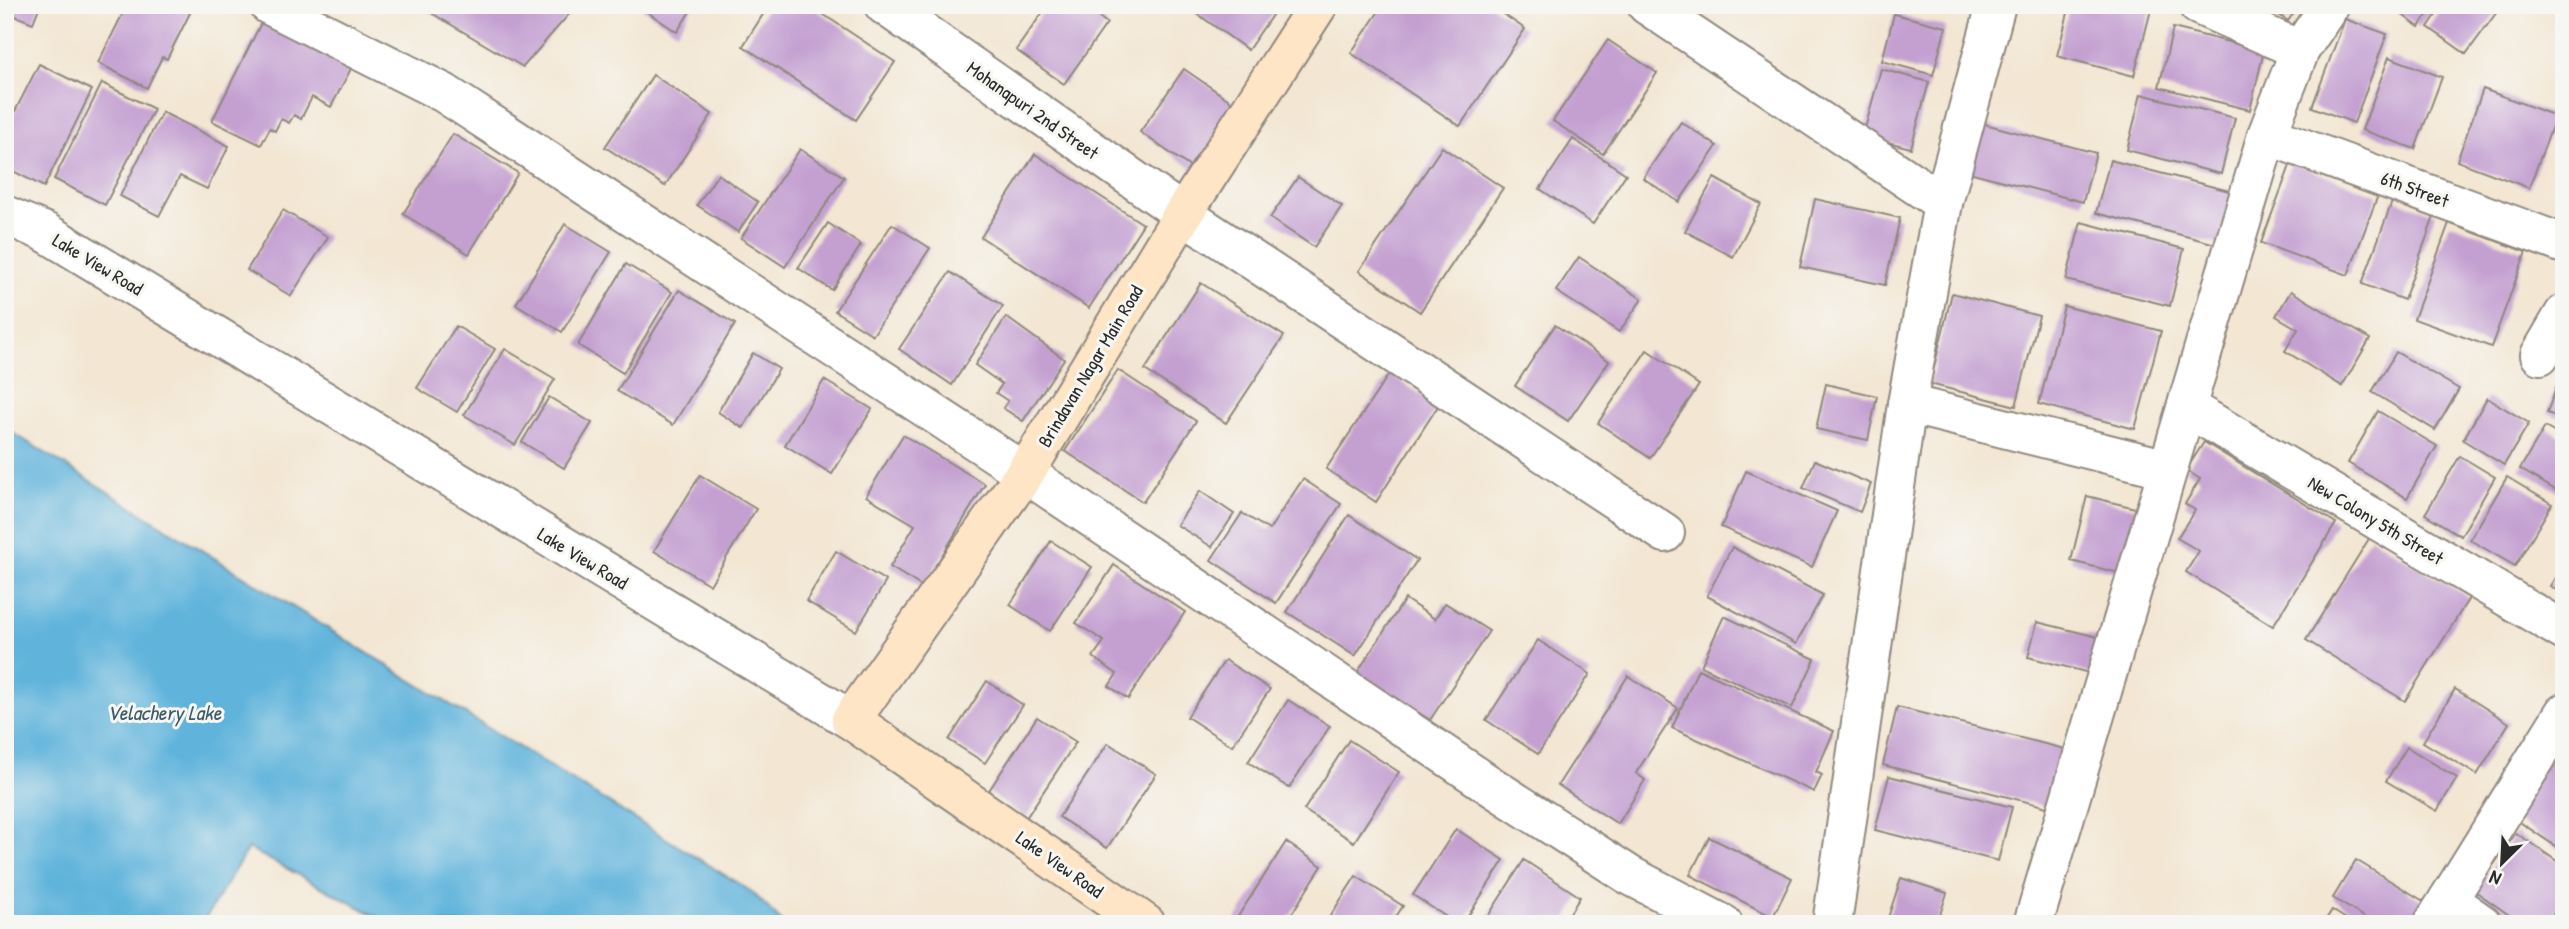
<svg xmlns="http://www.w3.org/2000/svg" width="2569" height="929" font-family="'Patrick Hand',sans-serif">
<style>
.water{fill:#61b4dc;stroke:#467084;stroke-width:2}
.building{fill:#c4a0d1}
.lines{fill:none;stroke-linecap:round;stroke-linejoin:round}
.street-casing{stroke:#8f887e;stroke-width:42}
.secondary-casing{stroke:#8f887e;stroke-width:42}
.street{stroke:#fff;stroke-width:38}
.secondary{stroke:#fde5c5;stroke-width:38}
.labels{text-anchor:middle;dominant-baseline:central;stroke-width:6;stroke-linejoin:round;paint-order:stroke}
.street-label{font-size:19px;fill:#2b2b2b;stroke:#f6f6f2}
.water-label{font-size:21px;font-style:italic;fill:#3e5b69;stroke:#f6f6f2}
</style>
<rect width="100%" height="100%" fill="#f6f6f2"/>
<filter id="ink" filterUnits="userSpaceOnUse"><feTurbulence type="fractalNoise" baseFrequency=".0143" numOctaves="2"/><feDisplacementMap in="SourceGraphic" scale="14" xChannelSelector="R" yChannelSelector="G"/><feConvolveMatrix kernelMatrix="1 2 1 2 8 2 1 2 1" color-interpolation-filters="sRGB"/></filter>
<filter id="wash" filterUnits="userSpaceOnUse"><feTurbulence type="fractalNoise" baseFrequency=".00686" numOctaves="4" result="noise"/><feDisplacementMap in="SourceGraphic" scale="28" xChannelSelector="R" yChannelSelector="G"/><feGaussianBlur stdDeviation="1.57" result="paint"/><feColorMatrix in="noise" values="0 0 0 0 0 0 0 0 0 0 0 0 0 0 0 0 0 1.4 0 .05"/><feComposite in="paint" operator="in"/></filter>
<g filter="url(#wash)">
<rect width="100%" height="100%" fill="#f3e6d2"/>
<path class="water" d="M 5,428 L 752,892 L 784,924 L 391,924 L 248,848 L 202,924 L 5,924 Z"/>
<g id="blocks">
<g class="building">
<path d="M 5,5 L 40,5 L 33,23 L 5,12 Z"/>
<path d="M 127,5 L 194,5 L 167,59 L 162,57 L 147,88 L 98,63 Z"/>
<path d="M 418,5 L 577,5 L 523,67 Z"/>
<path d="M 637,5 L 694,5 L 677,32 Z"/>
<path d="M 769,5 L 809,5 L 895,62 L 856,120 L 743,46 Z"/>
<path d="M 1048,5 L 1082,5 L 1107,23 L 1064,84 L 1016,50 Z"/>
<path d="M 1185,5 L 1279,5 L 1248,50 Z"/>
<path d="M 1383,5 L 1490,5 L 1525,29 L 1460,126 L 1351,53 Z"/>
<path d="M 2070,5 L 2152,6 L 2134,76 L 2057,56 Z"/>
<path d="M 2265,5 L 2299,5 L 2288,21 Z"/>
<path d="M 2389,5 L 2434,5 L 2419,27 Z"/>
<path d="M 2443,5 L 2502,5 L 2466,54 L 2428,27 Z"/>
<path d="M 1894,14 L 1946,27 L 1933,75 L 1882,61 Z"/>
<path d="M 265,15 L 355,61 L 331,107 L 312,97 L 301,119 L 294,115 L 289,123 L 281,119 L 275,131 L 270,128 L 261,145 L 212,121 Z"/>
<path d="M 2345,19 L 2387,34 L 2354,123 L 2312,107 Z"/>
<path d="M 2173,28 L 2264,51 L 2250,110 L 2159,87 Z"/>
<path d="M 1608,40 L 1657,73 L 1603,154 L 1553,121 Z"/>
<path d="M 2389,57 L 2442,77 L 2415,149 L 2362,130 Z"/>
<path d="M 39,64 L 92,90 L 44,187 L 5,167 L 5,131 Z"/>
<path d="M 1184,69 L 1248,113 L 1203,176 L 1140,132 Z"/>
<path d="M 1881,69 L 1929,82 L 1911,148 L 1863,136 Z"/>
<path d="M 653,75 L 712,114 L 665,186 L 605,147 Z"/>
<path d="M 102,83 L 154,109 L 105,205 L 54,179 Z"/>
<path d="M 2483,89 L 2556,116 L 2529,188 L 2457,161 Z"/>
<path d="M 2141,94 L 2235,118 L 2221,174 L 2127,150 Z"/>
<path d="M 162,112 L 229,146 L 207,189 L 180,176 L 159,216 L 120,196 Z"/>
<path d="M 1681,122 L 1717,146 L 1679,202 L 1643,178 Z"/>
<path d="M 1977,122 L 2096,153 L 2083,202 L 1965,171 Z"/>
<path d="M 453,134 L 518,173 L 469,254 L 403,214 Z"/>
<path d="M 1573,139 L 1626,174 L 1593,224 L 1540,189 Z"/>
<path d="M 1442,147 L 1503,188 L 1420,312 L 1359,271 Z"/>
<path d="M 800,149 L 844,177 L 785,267 L 741,238 Z"/>
<path d="M 1035,154 L 1143,224 L 1089,308 L 981,237 Z"/>
<path d="M 2110,160 L 2233,192 L 2220,245 L 2096,213 Z"/>
<path d="M 2291,163 L 2378,195 L 2348,275 L 2261,243 Z"/>
<path d="M 718,174 L 758,202 L 738,232 L 697,205 Z"/>
<path d="M 1298,177 L 1342,206 L 1314,247 L 1270,218 Z"/>
<path d="M 1714,178 L 1761,204 L 1733,257 L 1685,231 Z"/>
<path d="M 1815,199 L 1900,218 L 1885,285 L 1800,267 Z"/>
<path d="M 2393,199 L 2435,214 L 2404,300 L 2362,284 Z"/>
<path d="M 283,210 L 328,237 L 291,296 L 247,270 Z"/>
<path d="M 2081,222 L 2184,249 L 2170,306 L 2066,280 Z"/>
<path d="M 828,223 L 861,245 L 832,290 L 798,268 Z"/>
<path d="M 2449,223 L 2526,252 L 2491,347 L 2414,319 Z"/>
<path d="M 565,224 L 611,252 L 562,332 L 516,304 Z"/>
<path d="M 892,224 L 930,248 L 873,335 L 835,311 Z"/>
<path d="M 1579,257 L 1642,299 L 1619,332 L 1556,291 Z"/>
<path d="M 626,264 L 672,292 L 623,373 L 578,345 Z"/>
<path d="M 950,272 L 1003,306 L 952,385 L 899,349 Z"/>
<path d="M 1201,283 L 1284,336 L 1226,423 L 1145,370 Z"/>
<path d="M 679,290 L 735,324 L 673,425 L 617,391 Z"/>
<path d="M 2291,291 L 2370,339 L 2342,386 L 2285,351 L 2298,329 L 2276,316 Z"/>
<path d="M 1952,293 L 2039,316 L 2016,406 L 1930,384 Z"/>
<path d="M 2064,306 L 2161,331 L 2135,429 L 2039,404 Z"/>
<path d="M 1006,317 L 1064,359 L 1023,421 L 1003,408 L 1008,401 L 996,393 L 1002,384 L 975,365 Z"/>
<path d="M 1555,325 L 1609,361 L 1568,421 L 1515,386 Z"/>
<path d="M 456,326 L 495,349 L 457,412 L 417,388 Z"/>
<path d="M 505,349 L 555,379 L 515,445 L 464,415 Z"/>
<path d="M 1647,350 L 1699,385 L 1650,458 L 1598,423 Z"/>
<path d="M 2396,352 L 2459,389 L 2435,430 L 2372,392 Z"/>
<path d="M 753,353 L 779,369 L 743,428 L 718,412 Z"/>
<path d="M 2563,368 L 2564,368 L 2564,419 L 2547,413 Z"/>
<path d="M 1118,370 L 1196,421 L 1143,502 L 1065,451 Z"/>
<path d="M 1389,374 L 1438,406 L 1376,502 L 1326,469 Z"/>
<path d="M 824,380 L 872,409 L 832,474 L 785,445 Z"/>
<path d="M 1826,384 L 1877,396 L 1868,440 L 1816,429 Z"/>
<path d="M 549,397 L 592,423 L 564,468 L 522,442 Z"/>
<path d="M 2487,398 L 2529,423 L 2504,465 L 2463,440 Z"/>
<path d="M 2378,411 L 2437,446 L 2407,498 L 2348,463 Z"/>
<path d="M 2545,427 L 2564,438 L 2564,495 L 2520,469 Z"/>
<path d="M 903,435 L 985,484 L 923,587 L 890,567 L 915,525 L 866,496 Z"/>
<path d="M 2204,442 L 2336,523 L 2273,626 L 2186,572 L 2199,551 L 2177,538 L 2195,510 L 2185,504 L 2200,479 L 2186,470 Z"/>
<path d="M 2460,456 L 2495,477 L 2461,536 L 2425,514 Z"/>
<path d="M 1815,460 L 1871,484 L 1860,512 L 1803,488 Z"/>
<path d="M 1746,471 L 1837,511 L 1812,567 L 1721,527 Z"/>
<path d="M 700,475 L 756,509 L 710,585 L 654,551 Z"/>
<path d="M 2507,477 L 2552,504 L 2515,566 L 2470,540 Z"/>
<path d="M 1303,479 L 1341,504 L 1276,603 L 1211,560 L 1242,513 L 1269,530 Z"/>
<path d="M 1200,491 L 1234,514 L 1212,547 L 1177,525 Z"/>
<path d="M 2087,496 L 2147,511 L 2131,576 L 2071,561 Z"/>
<path d="M 1349,515 L 1417,560 L 1355,656 L 1287,612 Z"/>
<path d="M 2370,537 L 2469,598 L 2405,701 L 2306,640 Z"/>
<path d="M 1051,541 L 1092,567 L 1050,631 L 1010,605 Z"/>
<path d="M 1732,547 L 1823,595 L 1796,644 L 1707,596 Z"/>
<path d="M 836,551 L 886,581 L 856,631 L 806,601 Z"/>
<path d="M 2564,563 L 2564,595 L 2550,586 Z"/>
<path d="M 1114,565 L 1185,612 L 1128,699 L 1109,686 L 1117,674 L 1093,657 L 1104,641 L 1076,623 Z"/>
<path d="M 1405,599 L 1435,619 L 1445,603 L 1489,631 L 1430,720 L 1357,673 Z"/>
<path d="M 1724,616 L 1815,659 L 1792,708 L 1701,666 Z"/>
<path d="M 2037,622 L 2110,640 L 2101,676 L 2028,657 Z"/>
<path d="M 1538,640 L 1590,674 L 1538,754 L 1486,720 Z"/>
<path d="M 1225,660 L 1270,689 L 1232,746 L 1187,717 Z"/>
<path d="M 1698,669 L 1834,731 L 1816,772 L 1822,775 L 1814,792 L 1672,728 Z"/>
<path d="M 1628,676 L 1678,708 L 1636,773 L 1645,780 L 1618,824 L 1558,785 Z"/>
<path d="M 987,681 L 1023,705 L 985,763 L 949,740 Z"/>
<path d="M 2455,689 L 2509,723 L 2477,775 L 2423,742 Z"/>
<path d="M 1288,700 L 1330,726 L 1289,788 L 1248,762 Z"/>
<path d="M 1897,707 L 2065,749 L 2051,808 L 1883,765 Z"/>
<path d="M 1037,717 L 1076,742 L 1026,818 L 988,792 Z"/>
<path d="M 2564,735 L 2564,852 L 2508,814 Z"/>
<path d="M 1349,740 L 1399,772 L 1354,842 L 1304,810 Z"/>
<path d="M 1108,743 L 1156,774 L 1107,848 L 1059,817 Z"/>
<path d="M 2407,747 L 2457,778 L 2437,811 L 2386,781 Z"/>
<path d="M 1889,776 L 2012,807 L 1998,861 L 1875,830 Z"/>
<path d="M 1456,829 L 1504,860 L 1463,924 L 1457,924 L 1413,895 Z"/>
<path d="M 2516,833 L 2564,866 L 2564,899 L 2546,924 L 2522,924 L 2475,891 Z"/>
<path d="M 1709,837 L 1792,878 L 1773,917 L 1690,875 Z"/>
<path d="M 1286,842 L 1322,866 L 1285,924 L 1233,924 Z"/>
<path d="M 1524,860 L 1580,897 L 1563,924 L 1483,924 Z"/>
<path d="M 2356,860 L 2425,902 L 2411,924 L 2375,924 L 2333,898 Z"/>
<path d="M 1356,876 L 1403,906 L 1391,924 L 1325,924 Z"/>
<path d="M 1901,878 L 1947,893 L 1937,924 L 1886,924 Z"/>
<path d="M 2332,910 L 2354,924 L 2323,924 Z"/>
</g>
</g>
</g>
<g filter="url(#ink)">
<use href="#blocks" fill-opacity="0" stroke="#8f887e" stroke-width="2"/>
<g class="lines">
<g class="street-casing">
<g id="street">
<path d="M 269,5 L 444,93 L 1025,473 L 1494,788 L 1629,875 L 1723,924"/>
<path d="M 884,5 L 1183,214 L 1665,533"/>
<path d="M 1647,5 L 1943,203"/>
<path d="M 2198,5 L 2300,50"/>
<path d="M 2267,135 L 2564,244"/>
<path d="M 5,215 L 45,232 L 851,720"/>
<path d="M 2540,355 L 2564,314"/>
<path d="M 1907,404 L 2168,469"/>
<path d="M 2188,408 L 2564,631"/>
<path d="M 2448,900 L 2482,924"/>
<path d="M 1832,924 L 1907,404 L 1943,203 L 1996,5"/>
<path d="M 2033,924 L 2267,135 L 2300,50 L 2330,5"/>
<path d="M 2433,924 L 2564,713"/>
</g>
</g>
<g class="secondary-casing">
<path id="secondary" d="M 1146,924 L 851,720 L 1025,473 L 1183,214 L 1318,5"/>
</g>
<use href="#street" class="street"/>
<use href="#secondary" class="secondary"/>
</g>
</g>
<g class="labels">
<g class="street-label">
<text transform="translate(1033 110) rotate(35)">Mohanapuri 2nd Street</text>
<text transform="translate(2415 189) rotate(20)">6th Street</text>
<text transform="translate(98 264) rotate(31)">Lake View Road</text>
<text transform="translate(1090 366) rotate(-59)">Brindavan Nagar Main Road</text>
<text transform="translate(2376 520) rotate(31)">New Colony 5th Street</text>
<text transform="translate(583 558) rotate(31)">Lake View Road</text>
<text transform="translate(1060 864) rotate(35)">Lake View Road</text>
</g>
<g class="water-label">
<text x="164" y="712">Velachery Lake</text>
</g>
</g>
<rect width="2569" height="929" fill="none" stroke="#f6f6f2" stroke-width="28"/>
<g transform="translate(2502 863) rotate(204)" stroke="#f6f6f2" stroke-width="5" paint-order="stroke">
<path d="M0-5L12 26L0 18L-12 26Z" fill="#2b2b2b"/>
<text y="-10" font-size="19" font-weight="bold" text-anchor="middle" fill="#2b2b2b">N</text>
</g>
</svg>
